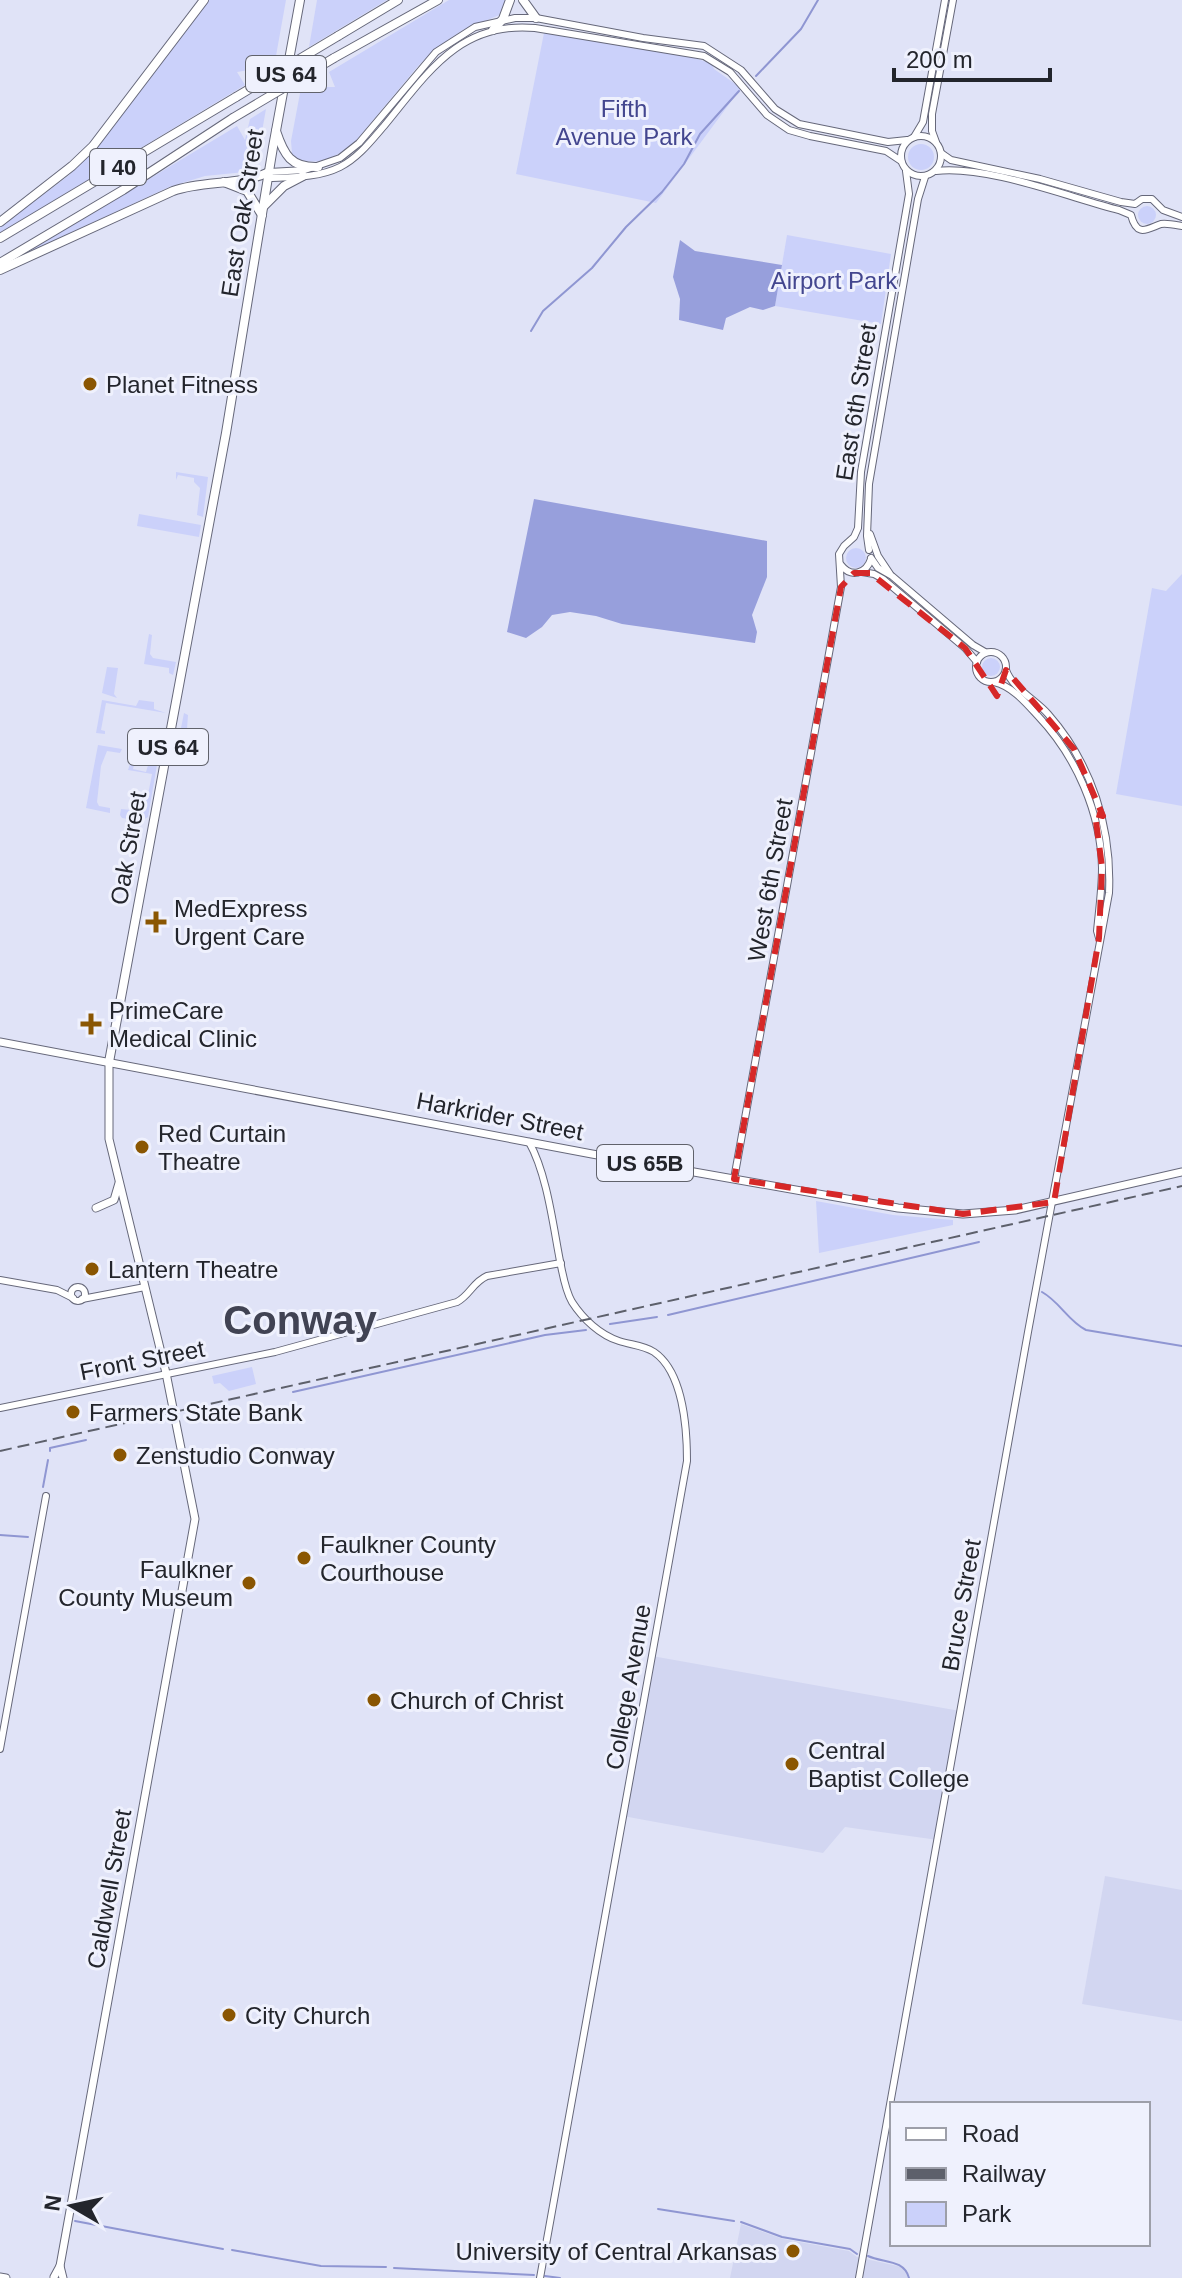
<svg xmlns="http://www.w3.org/2000/svg" width="1182" height="2278" font-family="Arial,sans-serif">
<style>
.built{fill:#d2d6f1}
.green{fill:#cbd1fa}
.forest{fill:#979fdc}
.lines{fill:none;stroke-linecap:round;stroke-linejoin:round}
.stream{stroke:#8f96d2;stroke-width:2}
.minor-casing{stroke:#66687a;stroke-width:8}
.major-casing{stroke:#66687a;stroke-width:9}
.highway-casing{stroke:#66687a;stroke-width:10}
.minor{stroke:#fff;stroke-width:6}
.major{stroke:#fff;stroke-width:7}
.highway{stroke:#fff;stroke-width:8}
.rail{stroke:#5d606b;stroke-width:2;stroke-dasharray:12 6;stroke-linecap:butt}
.highway-bridge-casing{stroke:#66687a;stroke-width:10;stroke-linecap:butt}
.highway-bridge{stroke:#fff;stroke-width:8}
.marked{fill:none;stroke:#d62828;stroke-width:6;stroke-dasharray:16 10;stroke-linejoin:round}
.poi-dot{fill:#8a5602;stroke:#eff1fd;stroke-width:3}
.labels{text-anchor:middle;dominant-baseline:central;stroke-width:6;stroke-linejoin:round;paint-order:stroke}
.shield{fill:#eff1fd;stroke:#60626b;stroke-width:2}
.shield-label{font-size:22px;font-weight:bold;fill:#23252c}
.park-label{font-size:24px;fill:#43468f;stroke:#eff1fd}
.street-label{font-size:24px;fill:#23252c;stroke:#eff1fd}
.poi-label{font-size:24px;fill:#23252c;stroke:#eff1fd;text-anchor:start}
.town-label{font-size:40px;font-weight:bold;fill:#414353;stroke:#eff1fd}
</style>
<rect width="100%" height="100%" fill="#e0e3f7"/>
<g class="built">
<path d="M 652,1656 L 960,1711 L 938,1840 L 845,1827 L 823,1853 L 623,1816 Z"/>
<path d="M 1105,1876 L 1182,1890 L 1182,2021 L 1082,2004 Z"/>
<path d="M 741,2224 L 783,2239 L 849,2251 L 857,2257 L 902,2267 L 906,2270 L 908,2278 L 730,2278 Z"/>
</g>
<g class="green">
<path d="M 209,0 L 286,0 L 274,67 L 256,78 L 249,70 L 237,72 L 245,85 L 0,233 L 0,227 L 68,176 L 97,148 Z"/>
<path d="M 317,0 L 387,0 L 309,47 Z"/>
<path d="M 449,0 L 508,0 L 502,14 L 463,30 L 439,46 L 419,65 L 354,143 C 331,161 316,167 288,156 L 292,153 L 291,141 L 301,88 L 315,80 L 320,87 L 335,87 L 329,72 Z"/>
<path d="M 544,33 L 695,58 L 712,64 L 714,69 L 741,88 L 656,203 L 516,174 Z"/>
<path d="M 266,109 L 255,171 L 205,176 L 169,187 L 23,255 L 237,126 L 245,140 L 250,119 Z"/>
<circle cx="921" cy="157" r="13"/>
<circle cx="1147" cy="215" r="9"/>
<path d="M 787,235 L 891,254 L 881,324 L 775,306 Z"/>
<path d="M 176,472 L 208,477 L 203,517 L 197,515 L 200,488 L 194,482 L 194,478 L 178,475 L 176,480 Z"/>
<path d="M 139,514 L 201,525 L 199,537 L 137,526 Z"/>
<circle cx="856" cy="558" r="10"/>
<path d="M 1182,574 L 1182,806 L 1116,794 L 1152,588 L 1166,591 Z"/>
<path d="M 149,634 L 152,635 L 150,654 L 153,658 L 176,662 L 173,675 L 169,673 L 169,668 L 144,664 Z"/>
<circle cx="991" cy="667" r="9"/>
<path d="M 107,667 L 118,668 L 114,694 L 117,698 L 102,693 Z"/>
<path d="M 102,700 L 136,706 L 139,700 L 154,702 L 154,709 L 166,713 L 106,703 L 101,730 L 105,731 L 105,734 L 96,733 Z"/>
<path d="M 184,713 L 188,715 L 187,729 L 204,733 L 203,745 L 182,740 L 180,733 Z"/>
<path d="M 98,745 L 122,749 L 120,753 L 107,751 L 101,766 L 97,802 L 99,806 L 110,808 L 110,813 L 86,808 Z"/>
<path d="M 132,750 L 154,754 L 158,759 L 148,817 L 141,821 L 122,818 L 120,815 L 121,809 L 132,810 L 134,798 L 147,800 L 152,774 L 128,770 L 130,764 L 134,765 L 133,769 L 146,772 L 149,762 L 148,756 L 136,754 L 135,759 L 132,758 Z"/>
<path d="M 816,1201 L 893,1215 L 953,1220 L 953,1225 L 819,1253 Z"/>
<path d="M 252,1367 L 256,1384 L 229,1391 L 220,1383 L 214,1384 L 212,1376 Z"/>
</g>
<g class="forest">
<path d="M 680,240 L 695,251 L 782,265 L 775,306 L 763,310 L 750,307 L 726,318 L 723,330 L 679,320 L 680,299 L 673,277 Z"/>
<path d="M 534,499 L 767,541 L 767,577 L 752,615 L 757,632 L 755,643 L 622,624 L 596,616 L 570,612 L 552,615 L 542,627 L 526,638 L 507,632 Z"/>
</g>
<g class="lines">
<g class="stream">
<path d="M 756,76 L 801,29 L 818,0"/>
<path d="M 531,331 L 543,311 L 592,268 L 626,227 L 662,192 L 684,164 L 700,134 L 739,91"/>
<path d="M 1042,1292 C 1060,1302 1068,1321 1086,1330 L 1182,1346"/>
<path d="M 668,1315 L 979,1242"/>
<path d="M 610,1324 L 657,1317"/>
<path d="M 293,1392 L 545,1335 L 586,1330"/>
<path d="M 50,1451 L 50,1448 L 86,1440"/>
<path d="M 43,1487 L 48,1460"/>
<path d="M 0,1535 L 28,1537"/>
<path d="M 658,2209 L 734,2221"/>
<path d="M 75,2221 L 223,2249"/>
<path d="M 741,2222 L 782,2237 L 850,2249 L 857,2254"/>
<path d="M 232,2250 L 321,2266 L 386,2267"/>
<path d="M 868,2256 C 883,2263 904,2259 909,2278"/>
<path d="M 394,2268 L 534,2275"/>
<path d="M 545,2276 L 560,2278"/>
</g>
<g class="minor-casing">
<g id="minor">
<circle cx="921" cy="156" r="20"/>
<path d="M 914,137 L 923,122 L 945,0"/>
<path d="M 936,142 L 932,131 L 932,114 L 953,0"/>
<path d="M 941,153 L 951,160 L 1040,179 L 1121,202 L 1135,204 L 1142,199 L 1152,199 L 1163,210 L 1182,217"/>
<path d="M 936,171 C 987,165 1068,197 1119,210 L 1131,215 C 1137,238 1147,229 1161,224 C 1167,223 1176,225 1182,226"/>
<path d="M 269,172 L 305,170 L 340,158 L 359,143 L 436,52 L 475,27 L 515,18 L 536,18 L 643,38 L 704,46 L 741,70 L 775,109 L 799,124 L 888,142 L 907,140"/>
<path d="M 268,178 C 291,177 318,178 340,167 C 358,158 371,141 384,126 C 427,74 459,21 535,28 L 704,56 L 730,72 L 767,115 L 789,130 L 810,136 L 886,151 L 901,161"/>
<path d="M 870,534 L 878,556 L 890,574"/>
<path d="M 869,550 L 867,536 L 869,484 L 918,199 L 925,177"/>
<path d="M 871,558 L 878,568 L 892,576 L 973,645 L 985,652"/>
<path d="M 841,565 C 851,578 866,574 871,559"/>
<path d="M 862,572 L 874,574 L 883,579 L 965,648 L 977,662"/>
<circle cx="991" cy="667" r="15"/>
<path d="M 994,682 C 1012,686 1026,703 1038,716 C 1076,756 1101,813 1102,868 C 1102,889 1099,910 1097,931 L 1099,938"/>
<path d="M 529,1142 C 547,1174 553,1225 560,1261 C 563,1275 565,1290 572,1302 C 583,1319 600,1335 619,1341 C 631,1345 643,1345 654,1352 C 683,1372 687,1428 687,1461 L 540,2278"/>
<path d="M 734,1179 L 841,587 L 839,554 L 844,546 L 854,537 L 858,528 L 861,472 L 909,194 L 906,171"/>
<path d="M 0,1280 L 57,1290 L 73,1298"/>
<circle cx="78" cy="1294" r="7"/>
<path d="M 82,1299 L 145,1287"/>
<path d="M 0,1408 L 275,1352 L 457,1302 C 470,1295 473,1282 487,1276 L 561,1263"/>
<path d="M 0,1749 L 46,1496"/>
<path d="M 859,2278 L 1028,1332 L 1109,893 C 1112,828 1092,764 1048,714 C 1036,700 1012,688 1006,670"/>
</g>
</g>
<g class="major-casing">
<g id="major">
<path d="M 0,1042 L 592,1154 L 898,1208 L 963,1214 L 1015,1210 L 1182,1172"/>
<path d="M 96,1208 L 114,1200 L 119,1183"/>
<path d="M 60,2266 L 63,2278"/>
<path d="M 0,2277 L 6,2278"/>
<path d="M 54,2277 L 60,2266 L 195,1519 L 166,1373 L 109,1139 L 109,1062"/>
</g>
</g>
<g class="highway-casing">
<g id="highway">
<path d="M 523,0 L 536,18"/>
<path d="M 493,30 L 503,19 L 510,0"/>
<path d="M 338,36 L 398,0"/>
<path d="M 334,58 L 438,0"/>
<path d="M 276,131 C 284,155 291,168 318,167"/>
<path d="M 224,182 L 247,191 L 262,215"/>
<path d="M 263,207 L 284,186 L 303,176"/>
<path d="M 0,222 L 72,166 L 93,146 L 204,0"/>
<path d="M 0,238 L 236,97"/>
<path d="M 0,263 L 123,190 L 233,118"/>
<path d="M 0,270 L 173,191 C 203,180 240,186 269,172"/>
<path d="M 109,1062 L 226,433 L 273,147 L 300,0"/>
</g>
</g>
<use href="#minor" class="minor"/>
<use href="#major" class="major"/>
<use href="#highway" class="highway"/>
<path class="rail" d="M 0,1451 L 1182,1186"/>
<g class="highway-bridge-casing">
<g id="highway-bridge">
<path d="M 236,97 L 338,36"/>
<path d="M 233,118 L 334,58"/>
</g>
</g>
<use href="#highway-bridge" class="highway-bridge"/>
</g>
<path class="marked" d="M 854,573 L 870,573 L 965,648 L 997,696 L 1006,670 L 1074,749 L 1103,816 L 1095,814 L 1102,867 L 1099,938 L 1054,1202 L 963,1214 L 734,1179 L 841,587 Z"/>
<g class="poi-dot">
<circle cx="90" cy="384" r="8"/>
<path d="M152 910h8v8h8v8h-8v8h-8v-8h-8v-8h8z"/>
<path d="M87 1012h8v8h8v8h-8v8h-8v-8h-8v-8h8z"/>
<circle cx="142" cy="1147" r="8"/>
<circle cx="92" cy="1269" r="8"/>
<circle cx="73" cy="1412" r="8"/>
<circle cx="120" cy="1455" r="8"/>
<circle cx="304" cy="1558" r="8"/>
<circle cx="249" cy="1583" r="8"/>
<circle cx="374" cy="1700" r="8"/>
<circle cx="792" cy="1764" r="8"/>
<circle cx="229" cy="2015" r="8"/>
<circle cx="793" cy="2251" r="8"/>
</g>
<g class="labels">
<g class="shield">
<rect x="246" y="56" width="80" height="36" rx="6"/>
<rect x="90" y="149" width="56" height="36" rx="6"/>
<rect x="128" y="729" width="80" height="36" rx="6"/>
<rect x="597" y="1145" width="96" height="36" rx="6"/>
</g>
<g class="shield-label">
<text x="286" y="74">US 64</text>
<text x="118" y="167">I 40</text>
<text x="168" y="747">US 64</text>
<text x="645" y="1163">US 65B</text>
</g>
<g class="park-label">
<text x="624" y="108">Fifth<tspan x="624" dy="28">Avenue Park</tspan></text>
<text x="834" y="280">Airport Park</text>
</g>
<g class="street-label">
<text transform="translate(242 213) rotate(-81)">East Oak Street</text>
<text transform="translate(856 402) rotate(-81)">East 6th Street</text>
<text transform="translate(128 848) rotate(-80)">Oak Street</text>
<text transform="translate(770 880) rotate(-80)">West 6th Street</text>
<text transform="translate(500 1116) rotate(11)">Harkrider Street</text>
<text transform="translate(142 1360) rotate(-11)">Front Street</text>
<text transform="translate(961 1605) rotate(-80)">Bruce Street</text>
<text transform="translate(628 1687) rotate(-80)">College Avenue</text>
<text transform="translate(109 1889) rotate(-80)">Caldwell Street</text>
</g>
<g class="poi-label">
<text x="106" y="384">Planet Fitness</text>
<text x="174" y="908">MedExpress<tspan x="174" dy="28">Urgent Care</tspan></text>
<text x="109" y="1010">PrimeCare<tspan x="109" dy="28">Medical Clinic</tspan></text>
<text x="158" y="1133">Red Curtain<tspan x="158" dy="28">Theatre</tspan></text>
<text x="108" y="1269">Lantern Theatre</text>
<text x="89" y="1412">Farmers State Bank</text>
<text x="136" y="1455">Zenstudio Conway</text>
<text x="320" y="1544">Faulkner County<tspan x="320" dy="28">Courthouse</tspan></text>
<text x="233" y="1569" text-anchor="end">Faulkner<tspan x="233" dy="28">County Museum</tspan></text>
<text x="390" y="1700">Church of Christ</text>
<text x="808" y="1750">Central<tspan x="808" dy="28">Baptist College</tspan></text>
<text x="245" y="2015">City Church</text>
<text x="777" y="2251" text-anchor="end">University of Central Arkansas</text>
</g>
<g class="town-label">
<text x="300" y="1320">Conway</text>
</g>
</g>
<rect x="890" y="2102" width="260" height="144" fill="#eff1fd" stroke="#9d9fa9" stroke-width="2"/>
<rect x="906" y="2128" width="40" height="12" fill="#ffffff" stroke="#9d9fa9" stroke-width="2"/>
<text x="962" y="2142" font-size="24" fill="#23252c">Road</text>
<rect x="906" y="2168" width="40" height="12" fill="#5d606b" stroke="#9d9fa9" stroke-width="2"/>
<text x="962" y="2182" font-size="24" fill="#23252c">Railway</text>
<rect x="906" y="2202" width="40" height="24" fill="#cbd1fa" stroke="#9d9fa9" stroke-width="2"/>
<text x="962" y="2222" font-size="24" fill="#23252c">Park</text>
<g transform="translate(72 2206) rotate(279)" stroke="#eff1fd" stroke-width="6" paint-order="stroke">
<path d="M0-6L14 30L0 20L-14 30Z" fill="#23252c"/>
<text y="-12" font-size="22" font-weight="bold" text-anchor="middle" fill="#23252c">N</text>
</g>
<path d="M894 68v12h156v-12" fill="none" stroke="#23252c" stroke-width="4"/>
<text x="906" y="68" font-size="24" fill="#23252c" stroke="#eff1fd" stroke-width="6" paint-order="stroke">200 m</text>
</svg>
